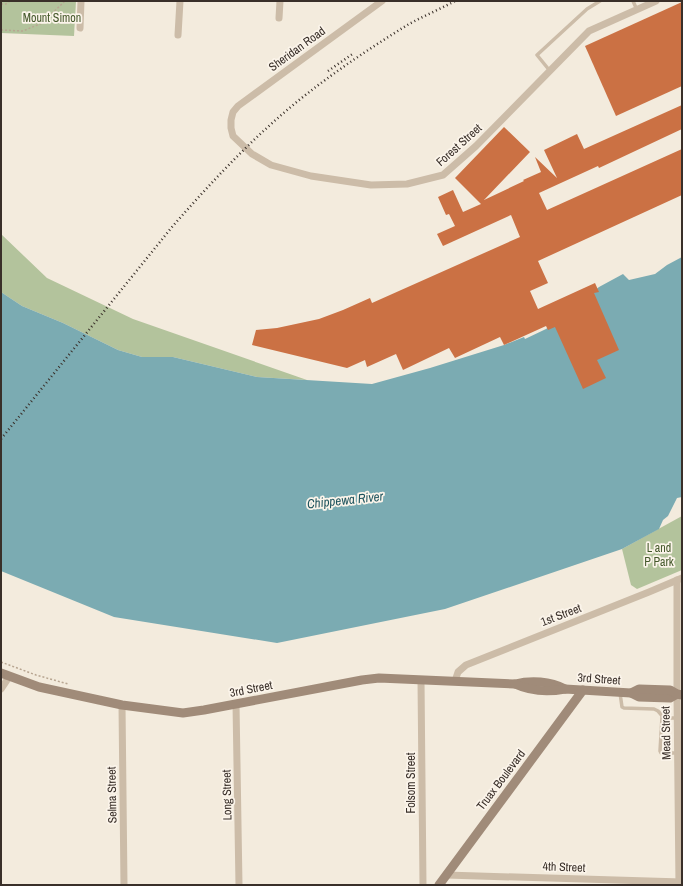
<svg xmlns="http://www.w3.org/2000/svg" width="683" height="886" font-family="'Archivo Narrow',sans-serif">
<style>
.green{fill:#b3c39c}
.water{fill:#7babb2}
.building{fill:#cb7144}
.lines{fill:none;stroke-linecap:round;stroke-linejoin:round}
.path{stroke:#b8a692;stroke-width:1.5;stroke-dasharray:2 2;stroke-linecap:butt}
.lane{stroke:#ccbca8;stroke-width:3.5}
.street{stroke:#ccbca8;stroke-width:7}
.secondary{stroke:#a08b79;stroke-width:9}
.rail{stroke:#392f29;stroke-width:2.5;stroke-dasharray:1 3;stroke-linecap:butt}
.labels{text-anchor:middle;dominant-baseline:central;stroke-width:3.5;stroke-linejoin:round;paint-order:stroke}
.park-label{font-size:12px;fill:#44582b;stroke:#fbf4ea}
.street-label{font-size:12px;fill:#392f29;stroke:#fbf4ea}
.water-label{font-size:13px;font-style:italic;fill:#1c525c;stroke:#fbf4ea}
</style>
<rect width="100%" height="100%" fill="#f3ebdd"/>
<g class="green">
<path d="M 1,1 L 76,1 L 74,36 L 1,33 Z"/>
<path d="M 1,234 L 47,278 L 133,319 L 307,380 L 257,377 L 173,357 L 142,357 L 118,350 L 63,323 L 22,306 L 1,292 Z"/>
<path d="M 682,516 L 682,570 L 637,589 L 631,585 L 622,549 Z"/>
</g>
<path class="water" d="M 682,257 L 682,497 L 677,498 L 668,516 L 663,520 L 659,529 L 622,549 L 445,609 L 277,643 L 114,617 L 1,571 L 1,292 L 22,306 L 63,323 L 118,350 L 142,357 L 173,357 L 257,377 L 372,384 L 430,368 L 504,345 L 524,337 L 525,339 L 546,329 L 599,287 L 623,274 L 629,280 L 655,274 L 667,265 Z"/>
<g class="building">
<path d="M 682,2 L 682,86 L 616,116 L 585,46 Z"/>
<path d="M 682,105 L 682,129 L 599,168 L 598,166 L 539,193 L 547,210 L 682,149 L 682,195 L 538,261 L 548,283 L 530,291 L 538,309 L 595,283 L 599,292 L 594,293 L 619,350 L 597,360 L 606,378 L 583,389 L 555,327 L 548,330 L 546,326 L 504,345 L 500,337 L 455,358 L 449,348 L 403,370 L 396,354 L 367,367 L 365,360 L 347,368 L 252,345 L 256,330 L 277,328 L 319,319 L 343,310 L 370,298 L 372,303 L 520,237 L 511,215 L 443,246 L 437,234 L 455,226 L 449,214 L 446,215 L 438,197 L 453,190 L 463,212 L 481,204 L 455,178 L 504,127 L 530,152 L 484,200 L 524,181 L 523,180 L 541,172 L 535,157 L 557,178 L 544,150 L 577,134 L 584,149 Z"/>
</g>
<g class="lines">
<g class="path">
<path d="M 1,4 L 6,4 L 10,1"/>
<path d="M 1,30 L 23,31 L 42,23 L 65,1"/>
<path d="M 1,662 L 36,675 L 68,684"/>
</g>
<g class="lane">
<path d="M 633,1 L 637,10"/>
<path d="M 550,71 L 537,55 L 587,9 L 600,1"/>
<path d="M 620,693 L 622,707 L 624,708 L 654,709 L 658,711 L 664,718 L 677,718"/>
<path d="M 662,717 L 660,751 L 661,753 L 678,753"/>
</g>
<g class="street">
<path d="M 382,1 L 238,106 L 233,112 L 231,120 L 231,128 L 233,136 L 252,154 L 271,165 L 311,176 L 371,185 L 407,184 L 443,175 L 476,146 L 589,31 L 656,1"/>
<path d="M 279,18 L 280,1"/>
<path d="M 80,28 L 81,1"/>
<path d="M 178,35 L 180,1"/>
<path d="M 677,580 L 677,694 L 679,885"/>
<path d="M 421,680 L 423,885"/>
<path d="M 455,681 L 458,672 L 466,665 L 649,592 L 682,578"/>
<path d="M 1,689 L 9,677"/>
<path d="M 236,704 L 239,885"/>
<path d="M 122,705 L 124,885"/>
<path d="M 446,875 L 682,882"/>
</g>
<g class="secondary">
<path d="M 1,673 L 39,687 L 122,705 L 183,713 L 204,710 L 362,680 L 379,678 L 515,684 C 531,680 550,681 565,689"/>
<path d="M 515,684 C 530,691 549,692 565,689 L 631,693 L 639,697 L 670,698 L 677,694"/>
<path d="M 631,693 L 639,689 L 670,690 L 677,694 L 682,695"/>
<path d="M 439,885 L 583,690"/>
</g>
<g class="rail">
<path d="M 328,71 L 354,53"/>
<path d="M 1,439 L 172,227 C 214,179 258,132 308,93 C 340,68 375,45 409,24 C 424,16 440,9 455,1"/>
</g>
</g>
<g class="labels">
<g class="park-label">
<text x="52" y="18">Mount Simon</text>
<text x="659" y="548">L and<tspan x="659" dy="14">P Park</tspan></text>
</g>
<g class="street-label">
<text transform="translate(297 49) rotate(-36)">Sheridan Road</text>
<text transform="translate(459 145) rotate(-42)">Forest Street</text>
<text transform="translate(561 615) rotate(-21)">1st Street</text>
<text transform="translate(599 679) rotate(4)">3rd Street</text>
<text transform="translate(251 689) rotate(-11)">3rd Street</text>
<text transform="translate(666 733) rotate(-91)">Mead Street</text>
<text transform="translate(501 780) rotate(-53)">Truax Boulevard</text>
<text transform="translate(411 783) rotate(-90)">Folsom Street</text>
<text transform="translate(112 795) rotate(-91)">Selma Street</text>
<text transform="translate(227 795) rotate(-91)">Long Street</text>
<text transform="translate(564 867) rotate(2)">4th Street</text>
</g>
<g class="water-label">
<text transform="translate(345 500) rotate(-6)">Chippewa River</text>
</g>
</g>
<rect width="683" height="886" fill="none" stroke="#392f29" stroke-width="4"/>
</svg>
